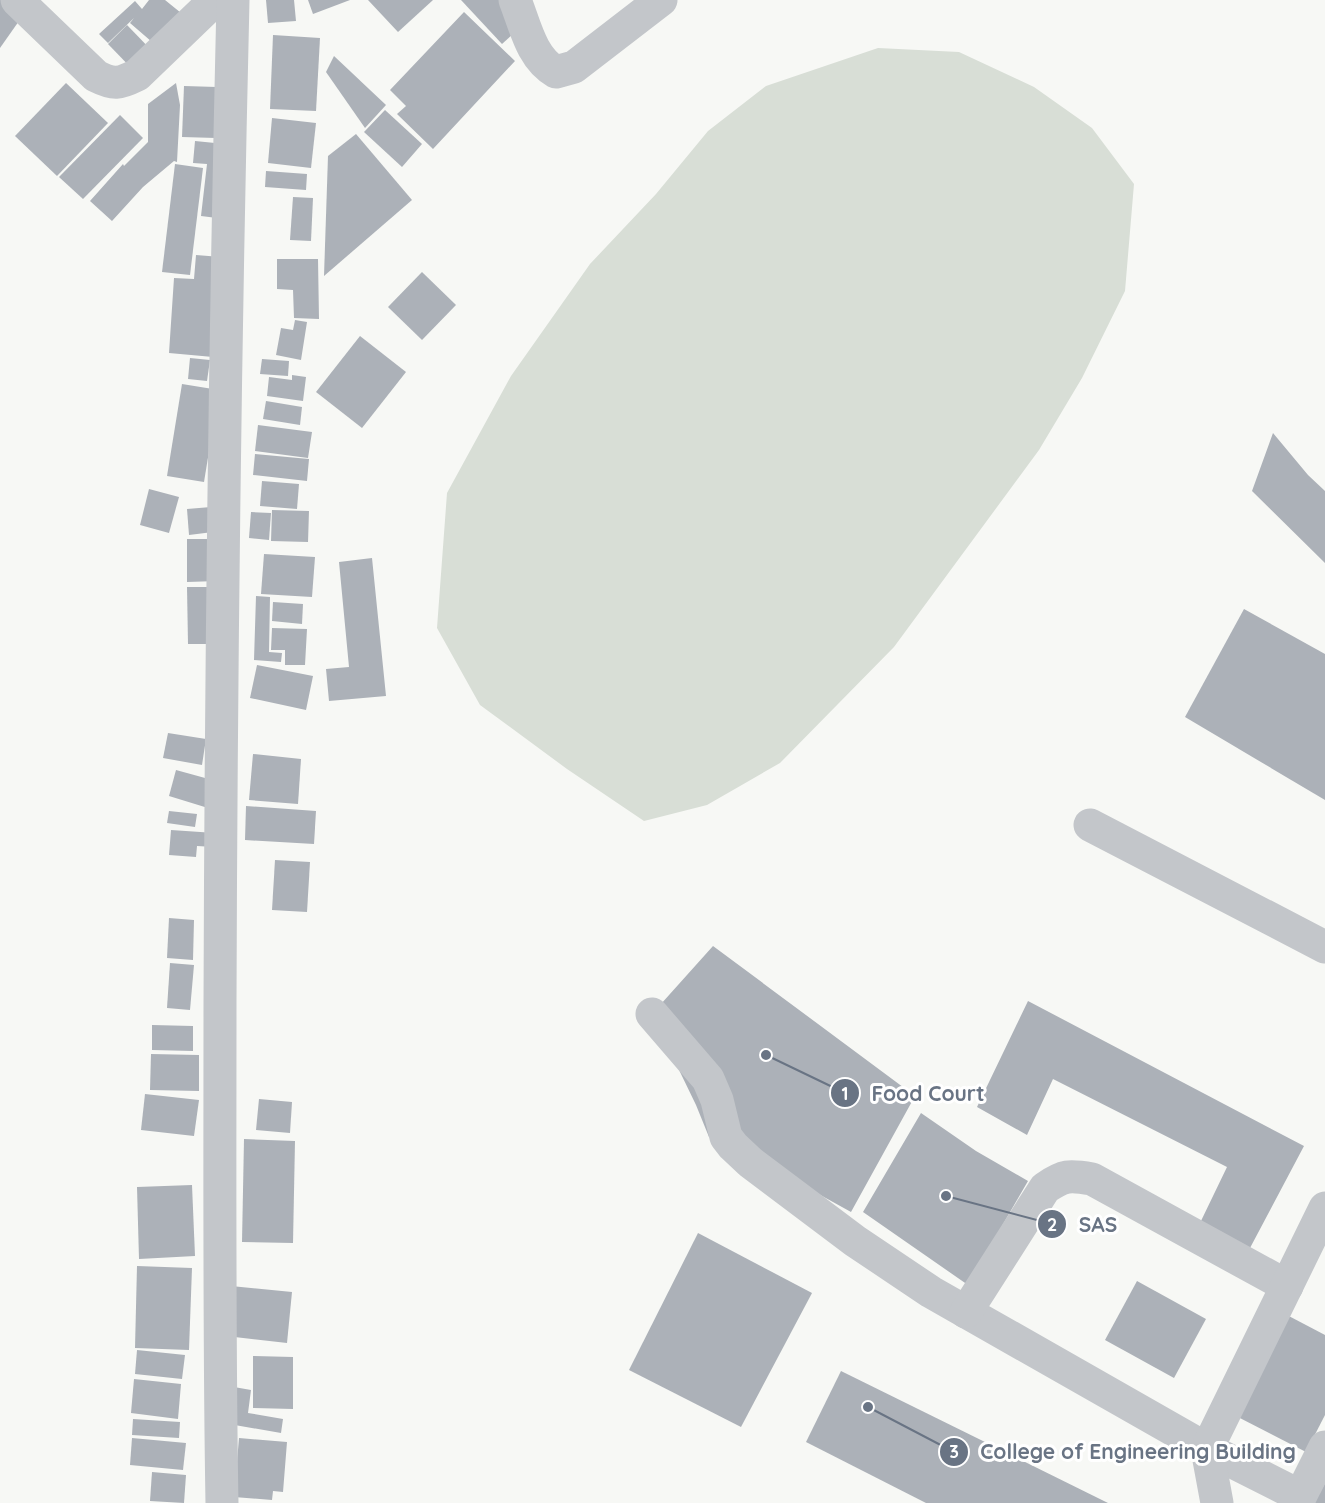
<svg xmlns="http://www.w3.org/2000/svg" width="1325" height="1503" font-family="Quicksand,sans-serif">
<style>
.green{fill:#d8ded6}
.building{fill:#acb1b8}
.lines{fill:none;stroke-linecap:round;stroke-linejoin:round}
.minor{stroke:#c3c6ca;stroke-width:33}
.leader{fill:none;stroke:#697484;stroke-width:2}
.callout-dot{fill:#697484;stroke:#fff;stroke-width:2}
.mark-label{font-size:18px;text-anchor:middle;font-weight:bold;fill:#fff}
.callout-label{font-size:21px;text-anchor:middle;font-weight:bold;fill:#697484;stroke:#fff;stroke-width:6;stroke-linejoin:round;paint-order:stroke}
</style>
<rect width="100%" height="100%" fill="#f7f8f5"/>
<path class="green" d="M 878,48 L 959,52 L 1034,87 L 1092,128 L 1134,184 L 1125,291 L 1082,378 L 1039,450 L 894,647 L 780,763 L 707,805 L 644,821 L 567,769 L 480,705 L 437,628 L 447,493 L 511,376 L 590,264 L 656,194 L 708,131 L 766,86 Z"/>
<g class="building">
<path d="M 0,0 L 10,0 L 26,11 L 0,48 Z"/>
<path d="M 149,0 L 165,0 L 186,17 L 159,48 L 130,23 L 134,18 L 108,43 L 99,34 L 135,1 L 142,9 Z"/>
<path d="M 266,0 L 294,0 L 296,21 L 268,23 Z"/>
<path d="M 308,0 L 350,0 L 313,14 Z"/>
<path d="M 368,0 L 433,0 L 398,32 Z"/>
<path d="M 461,0 L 500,0 L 523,25 L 502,44 Z"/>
<path d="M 464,12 L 515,61 L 433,149 L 397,114 L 406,106 L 390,90 Z"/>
<path d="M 127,25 L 156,55 L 137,74 L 108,44 Z"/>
<path d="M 273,35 L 320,38 L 316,111 L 270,109 Z"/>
<path d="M 334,56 L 386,105 L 365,128 L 326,72 Z"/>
<path d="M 66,83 L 108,123 L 57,176 L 15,136 Z"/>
<path d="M 176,83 L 180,105 L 177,162 L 174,161 L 143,187 L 112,221 L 90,201 L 123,164 L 124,166 L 148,142 L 148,104 Z"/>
<path d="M 184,86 L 217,87 L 216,138 L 182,137 Z"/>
<path d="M 385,110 L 422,144 L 402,167 L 364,132 Z"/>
<path d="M 120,115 L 143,138 L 83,199 L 59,177 Z"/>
<path d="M 272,118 L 316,123 L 311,168 L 268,163 Z"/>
<path d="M 356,134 L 412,200 L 324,276 L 328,156 Z"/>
<path d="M 195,141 L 225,144 L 217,218 L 201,216 L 207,164 L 193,163 Z"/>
<path d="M 175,164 L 203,168 L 190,275 L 162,272 Z"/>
<path d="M 266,171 L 307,174 L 306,190 L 265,187 Z"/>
<path d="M 293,197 L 313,198 L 311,241 L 290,240 Z"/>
<path d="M 196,255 L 221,257 L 213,357 L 169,353 L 174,278 L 194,279 Z"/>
<path d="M 277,259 L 318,259 L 319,319 L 294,318 L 293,290 L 277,289 Z"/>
<path d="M 422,272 L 456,305 L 422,340 L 388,307 Z"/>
<path d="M 295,320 L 307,322 L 301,360 L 276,355 L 281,328 L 293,330 Z"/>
<path d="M 360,336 L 406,372 L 362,428 L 316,392 Z"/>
<path d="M 190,358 L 210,360 L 207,381 L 188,379 Z"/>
<path d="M 262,359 L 289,361 L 288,376 L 260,374 Z"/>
<path d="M 292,375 L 306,377 L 303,401 L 267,396 L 269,377 L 292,380 Z"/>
<path d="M 182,384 L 219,390 L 204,482 L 167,476 Z"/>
<path d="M 266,401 L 302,407 L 300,425 L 263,419 Z"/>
<path d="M 258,425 L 312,432 L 308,458 L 255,451 Z"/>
<path d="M 1273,433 L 1308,475 L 1325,491 L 1325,563 L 1252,491 Z"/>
<path d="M 255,454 L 309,459 L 307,481 L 253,475 Z"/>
<path d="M 262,481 L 299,484 L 297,509 L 260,506 Z"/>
<path d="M 149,489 L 179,497 L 169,533 L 140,525 Z"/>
<path d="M 211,507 L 213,532 L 189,535 L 187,509 Z"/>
<path d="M 272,510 L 309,511 L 308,542 L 271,541 Z"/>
<path d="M 251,512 L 271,513 L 269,540 L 249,538 Z"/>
<path d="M 187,539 L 217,539 L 218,581 L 187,582 Z"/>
<path d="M 264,554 L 315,557 L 312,597 L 261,594 Z"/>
<path d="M 372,558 L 386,696 L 329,701 L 326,669 L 349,667 L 339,562 Z"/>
<path d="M 187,587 L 219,587 L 219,644 L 188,644 Z"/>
<path d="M 256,596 L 270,597 L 269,652 L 282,653 L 281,662 L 254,660 Z"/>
<path d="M 273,602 L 303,604 L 302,624 L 272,621 Z"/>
<path d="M 1244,609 L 1325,654 L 1325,800 L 1185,717 Z"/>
<path d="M 272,628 L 307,629 L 305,665 L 285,665 L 285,650 L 271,650 Z"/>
<path d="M 257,665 L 313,676 L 306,710 L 250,698 Z"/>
<path d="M 168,733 L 206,739 L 202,765 L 163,758 Z"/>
<path d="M 253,754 L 301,759 L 298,804 L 249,800 Z"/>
<path d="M 176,770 L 216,781 L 208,808 L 169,796 Z"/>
<path d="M 246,806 L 316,811 L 314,844 L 245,840 Z"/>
<path d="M 169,811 L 197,814 L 195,827 L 167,823 Z"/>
<path d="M 171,830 L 215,833 L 214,847 L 197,846 L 196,857 L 169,855 Z"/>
<path d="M 275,860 L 310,862 L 307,912 L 272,910 Z"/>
<path d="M 169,918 L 194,920 L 193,960 L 167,958 Z"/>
<path d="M 713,946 L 915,1096 L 851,1212 L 721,1140 L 709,1137 L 696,1105 L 652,1014 Z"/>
<path d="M 170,963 L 194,965 L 190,1010 L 167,1008 Z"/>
<path d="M 1028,1001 L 1304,1146 L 1250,1248 L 1200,1223 L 1227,1167 L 1053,1079 L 1027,1135 L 977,1107 Z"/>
<path d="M 152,1025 L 193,1026 L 193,1051 L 152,1050 Z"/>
<path d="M 151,1054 L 199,1055 L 199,1091 L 150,1090 Z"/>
<path d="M 145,1094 L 199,1100 L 194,1136 L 141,1130 Z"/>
<path d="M 259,1099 L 292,1102 L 290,1133 L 256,1130 Z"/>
<path d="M 921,1113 L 976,1151 L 1028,1181 L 968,1285 L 863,1212 Z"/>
<path d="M 244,1139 L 295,1141 L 293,1243 L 242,1242 Z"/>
<path d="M 192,1185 L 195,1256 L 139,1259 L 137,1187 Z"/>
<path d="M 698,1233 L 812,1293 L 741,1427 L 629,1370 Z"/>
<path d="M 137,1266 L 192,1268 L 189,1350 L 135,1348 Z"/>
<path d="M 1137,1281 L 1206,1319 L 1174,1378 L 1105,1340 Z"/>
<path d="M 231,1286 L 292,1292 L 287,1343 L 226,1336 Z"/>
<path d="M 1285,1314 L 1325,1335 L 1325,1415 L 1306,1452 L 1234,1415 Z"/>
<path d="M 137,1350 L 185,1355 L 182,1379 L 135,1374 Z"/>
<path d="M 253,1356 L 293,1357 L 293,1409 L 253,1408 Z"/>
<path d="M 841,1371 L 987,1443 L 1108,1503 L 926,1503 L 806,1442 Z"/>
<path d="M 134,1379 L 181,1384 L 178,1419 L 131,1413 Z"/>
<path d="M 234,1387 L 251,1390 L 248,1413 L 283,1419 L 281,1433 L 229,1424 Z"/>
<path d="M 133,1419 L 180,1422 L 179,1438 L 132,1435 Z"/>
<path d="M 132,1438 L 186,1443 L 183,1470 L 130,1465 Z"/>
<path d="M 239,1438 L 287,1442 L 283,1492 L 273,1491 L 272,1500 L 234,1497 Z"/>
<path d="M 152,1472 L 186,1475 L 184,1503 L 150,1501 Z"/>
<path d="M 1325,1483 L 1325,1503 L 1314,1503 Z"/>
</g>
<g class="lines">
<g class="minor">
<path d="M 17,0 L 96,76 C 114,85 119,84 137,75 L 215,0"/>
<path d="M 515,0 C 525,25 531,58 556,72 L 574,67 L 661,0"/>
<path d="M 1090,825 L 1325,947"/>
<path d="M 652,1014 L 708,1079 L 717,1100 L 726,1137 L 733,1146 L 750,1162 L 855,1241 L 931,1292 L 1207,1449 L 1300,1496"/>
<path d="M 966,1312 L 1045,1188 C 1064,1175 1069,1175 1092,1179 L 1287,1286"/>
<path d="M 222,1503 C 219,1337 220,1171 220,1004 C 221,670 225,335 233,0"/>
<path d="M 1217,1503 L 1207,1449 L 1325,1208"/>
<path d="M 1297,1503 L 1325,1447"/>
</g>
</g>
<path class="leader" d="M766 1055L845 1093M946 1196L1052 1224M868 1407L954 1452"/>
<g class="callout-dot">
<circle cx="766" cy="1055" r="6"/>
<circle cx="946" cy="1196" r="6"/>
<circle cx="868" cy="1407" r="6"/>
<circle cx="845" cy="1093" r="15"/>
<circle cx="1052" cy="1224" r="15"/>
<circle cx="954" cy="1452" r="15"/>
</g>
<g class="mark-label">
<text x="845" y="1100">1</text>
<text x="1052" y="1231">2</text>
<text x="954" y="1458">3</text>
</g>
<g class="callout-label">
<text x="928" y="1101">Food Court</text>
<text x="1098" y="1232">SAS</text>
<text x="1138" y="1459">College of Engineering Building</text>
</g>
</svg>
